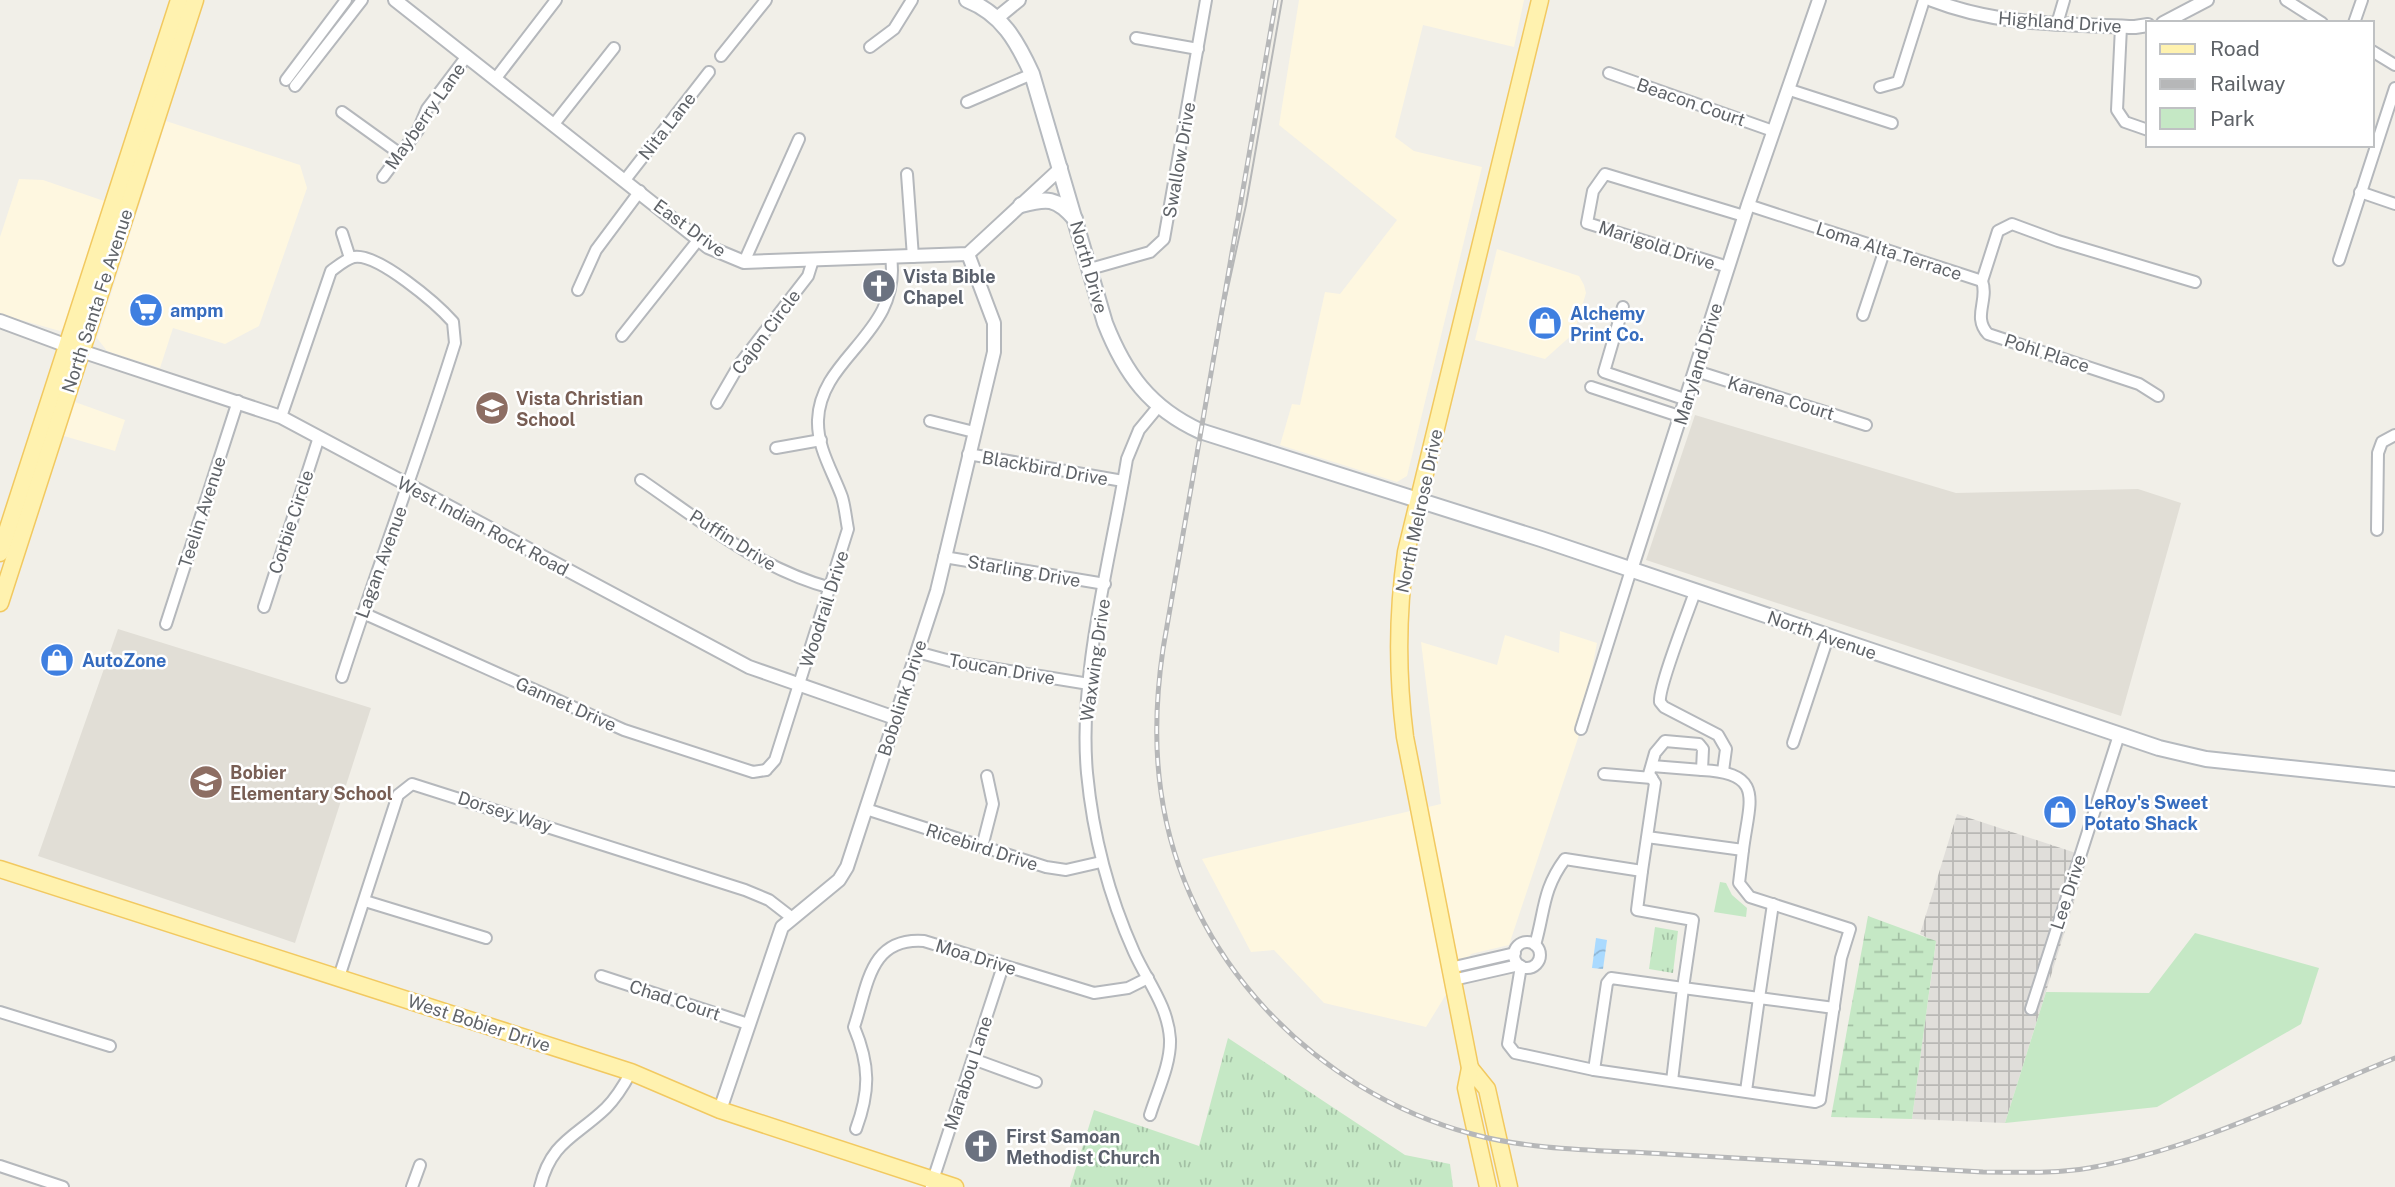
<svg xmlns="http://www.w3.org/2000/svg" width="2395" height="1187" font-family="'Public Sans',sans-serif">
<style>
.commercial{fill:#fef7e0}
.industrial{fill:url(#industrial-grid)}
.education{fill:#e1ded6}
.grass{fill:url(#grass-tufts)}
.wetland{fill:url(#wetland-marsh)}
.park{fill:#c5e8c5}
.water{fill:url(#water-waves)}
.lines{fill:none;stroke-linecap:round;stroke-linejoin:round}
.minor-casing{stroke:#b5b8bc;stroke-width:14}
.tertiary-casing{stroke:#b5b8bc;stroke-width:16}
.secondary-casing{stroke:#b6babf;stroke-width:18}
.primary-casing{stroke:#f2c960;stroke-width:19}
.minor{stroke:#fff;stroke-width:10}
.tertiary{stroke:#fff;stroke-width:12}
.secondary{stroke:#fff;stroke-width:14}
.primary{stroke:#fff2af;stroke-width:16}
.tram{stroke:#b6b7b8;stroke-width:2}
.rail-casing{stroke:#b6b7b8;stroke-width:5}
.rail{stroke:#fff;stroke-width:2.5;stroke-dasharray:8;stroke-linecap:butt}
.labels{text-anchor:middle;dominant-baseline:central;stroke-width:5;stroke-linejoin:round;paint-order:stroke}
.street-label{font-size:18px;fill:#5f6368;stroke:#fff}
.worship-label{font-size:18px;font-weight:bold;fill:#5b616d;stroke:#fff;text-anchor:start}
.shop-label{font-size:18px;font-weight:bold;fill:#366cbe;stroke:#fff;text-anchor:start}
.education-label{font-size:18px;font-weight:bold;fill:#785e54;stroke:#fff;text-anchor:start}
</style>
<defs>
<pattern id="industrial-grid" width="8" height="8" patternUnits="userSpaceOnUse" patternTransform="scale(1.75)"><rect width="8" height="8" fill="#e0deda"/><path d="M0 4h8M4 0v8" fill="none" stroke="#b9b8b5"/></pattern>
<pattern id="grass-tufts" width="24" height="20" patternUnits="userSpaceOnUse" patternTransform="scale(1.75)"><rect width="24" height="20" fill="#c5e8c5"/><path d="M3 7l-1-3M5 7V3M7 7l1-3M15 17l-1-3M17 17v-4M19 17l1-3" fill="none" stroke="#a3c0a4"/></pattern>
<pattern id="wetland-marsh" width="20" height="14" patternUnits="userSpaceOnUse" patternTransform="scale(1.75)"><rect width="20" height="14" fill="#c5e8c5"/><path d="M1 5h8M5 5V1M11 12h8M15 12V8" fill="none" stroke="#a3c0a4"/></pattern>
<pattern id="water-waves" width="16" height="10" patternUnits="userSpaceOnUse" patternTransform="scale(1.75)"><rect width="16" height="10" fill="#aadaff"/><path d="M0 5q4-4 8 0t8 0" fill="none" stroke="#8eb4d2"/></pattern>
</defs>
<rect width="100%" height="100%" fill="#f1efe8"/>
<g class="commercial">
<path d="M 1299,0 L 1524,0 L 1514,47 L 1423,25 L 1395,137 L 1414,151 L 1482,167 L 1407,476 L 1397,482 L 1280,445 L 1292,404 L 1300,405 L 1325,292 L 1340,294 L 1397,220 L 1279,125 Z"/>
<path d="M 166,121 L 300,165 L 307,188 L 259,326 L 225,344 L 173,328 L 160,368 L 107,351 L 97,338 Z"/>
<path d="M 19,179 L 43,180 L 107,202 L 65,327 L 60,331 L 0,314 L 0,237 Z"/>
<path d="M 1497,249 L 1579,276 L 1584,285 L 1586,293 L 1574,333 L 1545,359 L 1475,340 Z"/>
<path d="M 75,402 L 125,420 L 115,451 L 64,436 Z"/>
<path d="M 1560,631 L 1597,643 L 1579,735 L 1509,945 L 1471,954 L 1426,1027 L 1324,1003 L 1274,950 L 1251,952 L 1202,859 L 1441,804 L 1421,642 L 1497,665 L 1505,635 L 1559,653 Z"/>
</g>
<path class="industrial" d="M 1957,814 L 2088,857 L 2005,1123 L 1912,1119 L 1936,942 L 1920,934 Z"/>
<g class="education">
<path d="M 1695,415 L 1956,493 L 2138,489 L 2181,503 L 2121,716 L 1646,560 Z"/>
<path d="M 118,629 L 371,708 L 295,943 L 38,856 Z"/>
</g>
<g class="grass">
<path d="M 1655,927 L 1678,931 L 1673,973 L 1649,969 Z"/>
<path d="M 1228,1038 L 1405,1155 L 1450,1164 L 1453,1187 L 1070,1187 L 1094,1110 L 1199,1146 Z"/>
</g>
<path class="wetland" d="M 1868,916 L 1936,941 L 1912,1119 L 1831,1117 Z"/>
<g class="park">
<path d="M 1720,882 L 1726,883 L 1732,895 L 1747,908 L 1746,917 L 1714,912 Z"/>
<path d="M 2195,933 L 2319,968 L 2301,1024 L 2157,1107 L 2005,1123 L 2046,992 L 2149,993 Z"/>
</g>
<path class="water" d="M 1596,938 L 1607,940 L 1603,969 L 1592,968 Z"/>
<g class="lines">
<g class="minor-casing">
<g id="minor">
<path d="M 2286,0 L 2322,23"/>
<path d="M 2354,23 L 2362,0"/>
<path d="M 2057,24 L 2064,0"/>
<path d="M 2121,27 L 2117,110 L 2125,122 L 2148,130"/>
<path d="M 1136,38 L 1198,49"/>
<path d="M 870,47 L 894,29 L 912,0"/>
<path d="M 2372,51 L 2395,65"/>
<path d="M 721,56 L 766,0"/>
<path d="M 1609,73 L 1773,131"/>
<path d="M 496,78 L 556,0"/>
<path d="M 286,80 L 346,0"/>
<path d="M 295,86 L 362,0"/>
<path d="M 1880,87 L 1898,82 L 1924,0"/>
<path d="M 1790,90 L 1892,123"/>
<path d="M 967,102 L 1032,74"/>
<path d="M 342,112 L 399,153"/>
<path d="M 554,124 L 614,48"/>
<path d="M 907,174 L 913,257"/>
<path d="M 383,177 L 418,130 L 427,109 L 467,56"/>
<path d="M 625,180 L 709,72"/>
<path d="M 2360,192 L 2395,204"/>
<path d="M 1748,205 L 1982,281"/>
<path d="M 342,233 L 350,258"/>
<path d="M 2339,260 L 2395,88"/>
<path d="M 744,262 L 799,139"/>
<path d="M 1728,267 L 1587,223 L 1593,191 L 1605,174 L 1744,216"/>
<path d="M 1090,269 L 1150,252 L 1164,239 L 1206,0"/>
<path d="M 1982,281 L 1998,231 L 2012,224 L 2058,241 L 2195,282"/>
<path d="M 1982,281 C 1989,300 1972,317 1988,334 L 2139,384 L 2158,396"/>
<path d="M 578,290 L 596,250 L 640,191"/>
<path d="M 1623,307 L 1604,372 L 1687,400"/>
<path d="M 1863,315 L 1885,249"/>
<path d="M 622,336 L 699,239"/>
<path d="M 1696,371 L 1866,425"/>
<path d="M 1591,387 L 1682,417"/>
<path d="M 717,403 L 739,365 L 808,276 L 813,260"/>
<path d="M 281,417 L 331,271 C 338,266 346,259 354,257 C 378,253 437,304 453,322 L 455,343 C 420,455 378,565 342,677"/>
<path d="M 930,421 L 974,432"/>
<path d="M 776,448 L 821,440"/>
<path d="M 968,454 L 1123,481"/>
<path d="M 641,480 C 701,521 759,569 831,588"/>
<path d="M 2377,530 L 2378,453 L 2382,442 L 2395,435"/>
<path d="M 944,557 L 1105,584"/>
<path d="M 1695,592 C 1688,612 1658,688 1660,702 L 1664,707 L 1718,735 L 1726,749 L 1723,771"/>
<path d="M 264,607 L 319,437"/>
<path d="M 363,613 L 624,730 L 753,772 L 766,770"/>
<path d="M 166,624 L 238,401"/>
<path d="M 917,652 L 954,662 L 1089,684"/>
<path d="M 1581,729 L 1631,570"/>
<path d="M 1793,743 L 1828,637"/>
<path d="M 1652,766 L 1702,770"/>
<path d="M 766,770 L 775,760 L 848,529 C 846,519 845,507 842,497 C 833,472 817,448 818,420 C 820,356 902,334 891,257"/>
<path d="M 1604,774 L 1652,778"/>
<path d="M 866,809 L 1046,867 L 1066,870 L 1101,862"/>
<path d="M 982,847 L 993,804 L 987,776"/>
<path d="M 1642,871 L 1637,910 L 1693,920 L 1683,988 L 1759,998 L 1773,904"/>
<path d="M 365,901 L 486,938"/>
<circle cx="1527" cy="955" r="13"/>
<path d="M 1535,945 C 1545,911 1542,890 1565,859 L 1642,871 L 1655,783 L 1649,774 L 1655,753 L 1665,741 L 1699,744 L 1703,749 L 1702,770 C 1766,773 1749,801 1743,850 L 1647,837"/>
<path d="M 1521,966 L 1508,1044 L 1515,1053 L 1594,1070 L 1815,1102 L 1820,1100 L 1841,958 L 1850,929 L 1750,897 L 1739,883 L 1743,850"/>
<path d="M 1450,968 L 1515,953"/>
<path d="M 601,976 L 748,1024"/>
<path d="M 339,977 L 398,795 L 412,784 L 745,890 L 769,900 L 791,917"/>
<path d="M 1453,980 L 1519,965"/>
<path d="M 2031,1009 L 2119,735"/>
<path d="M 0,1012 L 110,1046"/>
<path d="M 973,1059 L 1036,1082"/>
<path d="M 1594,1070 L 1607,983 L 1611,978 L 1683,988 L 1672,1081"/>
<path d="M 1746,1091 L 1759,998 L 1834,1008"/>
<path d="M 1150,1115 C 1157,1092 1171,1064 1170,1039 C 1168,1006 1147,981 1134,952 C 1108,894 1093,836 1087,773 C 1078,673 1111,558 1127,459 L 1139,430 L 1158,407"/>
<path d="M 856,1129 C 870,1091 870,1065 854,1027 C 868,986 869,937 924,941 L 1094,993 L 1128,988 L 1148,978"/>
<path d="M 0,1166 L 63,1187"/>
<path d="M 931,1186 L 1003,966"/>
<path d="M 412,1187 L 420,1165"/>
<path d="M 540,1187 C 551,1141 576,1137 606,1108 C 616,1098 624,1085 631,1072"/>
</g>
</g>
<g class="tertiary-casing">
<g id="tertiary">
<path d="M 395,0 L 708,247 L 744,262 L 968,254 L 1061,168"/>
<path d="M 1932,0 C 1998,26 2065,24 2135,27 L 2148,25"/>
<path d="M 997,18 L 1019,0"/>
<path d="M 2163,23 L 2207,0"/>
<path d="M 0,321 L 81,351 L 281,417 L 749,667 L 895,718"/>
<path d="M 1631,570 L 1748,205 L 1819,0"/>
<path d="M 720,1110 L 782,927 L 839,880 L 847,867 L 937,591 L 994,352 L 994,323 L 968,254"/>
</g>
</g>
<g class="secondary-casing">
<g id="secondary">
<path d="M 967,0 C 1002,14 1017,41 1032,74 L 1105,323 C 1125,374 1150,408 1200,431 L 1541,539 L 2159,748 L 2206,759 L 2395,779"/>
<path d="M 1021,205 C 1047,198 1056,197 1075,219"/>
</g>
</g>
<g class="primary-casing">
<g id="primary">
<path d="M 0,553 L 179,0"/>
<path d="M 0,603 L 195,0"/>
<path d="M 0,869 L 631,1072 L 720,1110 L 955,1187"/>
<path d="M 1470,1068 L 1487,1089 L 1509,1187"/>
<path d="M 1488,1187 L 1466,1088 L 1470,1068 L 1405,737 C 1397,675 1397,614 1406,552 L 1540,0"/>
</g>
</g>
<use href="#minor" class="minor"/>
<use href="#tertiary" class="tertiary"/>
<use href="#secondary" class="secondary"/>
<use href="#primary" class="primary"/>
<path class="tram" d="M 1212,362 L 1246,205 L 1282,0"/>
<g class="rail-casing">
<path id="rail" d="M 1276,0 L 1163,649 C 1156,697 1154,744 1161,792 C 1184,958 1314,1091 1472,1134 C 1534,1151 1603,1150 1666,1154 C 1772,1160 1877,1166 1983,1172 C 2018,1172 2054,1174 2089,1168 C 2195,1149 2296,1098 2395,1058"/>
</g>
<use href="#rail" class="rail"/>
</g>
<defs>
<g id="church-disc" transform="scale(1.75)"><circle r="9.5" fill="#6b7280" stroke="#fff"/><path d="M-1.2-6h2.4v3.5h3.3v2.4h-3.3V6h-2.4V-.1h-3.3v-2.4h3.3Z" fill="#fff"/></g>
<g id="supermarket-disc" transform="scale(1.75)"><circle r="9.5" fill="#3f7fe0" stroke="#fff"/><path d="M-6-5.5h2.5l.6 2H6L4.5 2H-2.5L-4.4-4H-6ZM-1.5 3.2a1.3 1.3 0 1 0 .1 0ZM3 3.2a1.3 1.3 0 1 0 .1 0Z" fill="#fff"/></g>
<g id="shop-disc" transform="scale(1.75)"><circle r="9.5" fill="#3f7fe0" stroke="#fff"/><path d="M-5-2.5h2.3a2.7 3.5 0 0 1 5.4 0H5L5.5 6h-11ZM-1.5-2.5h3a1.5 2.3 0 0 0-3 0Z" fill="#fff"/></g>
<g id="school-disc" transform="scale(1.75)"><circle r="9.5" fill="#8d6e63" stroke="#fff"/><path d="M0-5L7-2L0 1L-7-2ZM-4 1L0 2.5L4 1V4Q0 6-4 4Z" fill="#fff"/></g>
</defs>
<g fill-rule="evenodd">
<use href="#church-disc" x="879" y="286"/>
<use href="#supermarket-disc" x="146" y="310"/>
<use href="#shop-disc" x="1545" y="323"/>
<use href="#school-disc" x="492" y="408"/>
<use href="#shop-disc" x="57" y="660"/>
<use href="#school-disc" x="206" y="782"/>
<use href="#shop-disc" x="2060" y="812"/>
<use href="#church-disc" x="981" y="1146"/>
</g>
<g class="labels">
<g class="street-label">
<text transform="translate(2060 22) rotate(4)">Highland Drive</text>
<text transform="translate(1691 102) rotate(19)">Beacon Court</text>
<text transform="translate(425 116) rotate(-55)">Mayberry Lane</text>
<text transform="translate(667 126) rotate(-52)">Nita Lane</text>
<text transform="translate(1179 160) rotate(-80)">Swallow Drive</text>
<text transform="translate(690 228) rotate(36)">East Drive</text>
<text transform="translate(1657 245) rotate(18)">Marigold Drive</text>
<text transform="translate(1889 251) rotate(18)">Loma Alta Terrace</text>
<text transform="translate(1089 267) rotate(74)">North Drive</text>
<text transform="translate(97 301) rotate(-72)">North Santa Fe Avenue</text>
<text transform="translate(766 332) rotate(-53)">Cajon Circle</text>
<text transform="translate(2047 353) rotate(18)">Pohl Place</text>
<text transform="translate(1698 364) rotate(-73)">Maryland Drive</text>
<text transform="translate(1781 398) rotate(17)">Karena Court</text>
<text transform="translate(1045 468) rotate(10)">Blackbird Drive</text>
<text transform="translate(1419 511) rotate(-78)">North Melrose Drive</text>
<text transform="translate(202 512) rotate(-72)">Teelin Avenue</text>
<text transform="translate(291 522) rotate(-72)">Corbie Circle</text>
<text transform="translate(483 526) rotate(28)">West Indian Rock Road</text>
<text transform="translate(733 540) rotate(32)">Puffin Drive</text>
<text transform="translate(381 562) rotate(-70)">Lagan Avenue</text>
<text transform="translate(1024 571) rotate(10)">Starling Drive</text>
<text transform="translate(824 609) rotate(-72)">Woodrail Drive</text>
<text transform="translate(1822 635) rotate(19)">North Avenue</text>
<text transform="translate(1095 660) rotate(-82)">Waxwing Drive</text>
<text transform="translate(1002 669) rotate(10)">Toucan Drive</text>
<text transform="translate(902 698) rotate(-72)">Bobolink Drive</text>
<text transform="translate(566 704) rotate(24)">Gannet Drive</text>
<text transform="translate(505 812) rotate(18)">Dorsey Way</text>
<text transform="translate(982 847) rotate(18)">Ricebird Drive</text>
<text transform="translate(2068 892) rotate(-72)">Lee Drive</text>
<text transform="translate(976 957) rotate(17)">Moa Drive</text>
<text transform="translate(675 1000) rotate(18)">Chad Court</text>
<text transform="translate(479 1023) rotate(18)">West Bobier Drive</text>
<text transform="translate(968 1073) rotate(-72)">Marabou Lane</text>
</g>
<g class="worship-label">
<text x="903" y="276">Vista Bible<tspan x="903" dy="21">Chapel</tspan></text>
<text x="1006" y="1136">First Samoan<tspan x="1006" dy="21">Methodist Church</tspan></text>
</g>
<g class="shop-label">
<text x="170" y="310">ampm</text>
<text x="1570" y="313">Alchemy<tspan x="1570" dy="21">Print Co.</tspan></text>
<text x="82" y="660">AutoZone</text>
<text x="2084" y="802">LeRoy's Sweet<tspan x="2084" dy="21">Potato Shack</tspan></text>
</g>
<g class="education-label">
<text x="516" y="398">Vista Christian<tspan x="516" dy="21">School</tspan></text>
<text x="230" y="772">Bobier<tspan x="230" dy="21">Elementary School</tspan></text>
</g>
</g>
<rect x="2146" y="21" width="228" height="126" fill="#ffffff" stroke="#bfc1c3" stroke-width="2"/>
<rect x="2160" y="44" width="35" height="10" fill="#fff2af" stroke="#bfc1c3" stroke-width="2"/>
<text x="2210" y="56" font-size="21" fill="#5f6368">Road</text>
<rect x="2160" y="79" width="35" height="10" fill="#b6b7b8" stroke="#bfc1c3" stroke-width="2"/>
<text x="2210" y="91" font-size="21" fill="#5f6368">Railway</text>
<rect x="2160" y="108" width="35" height="21" fill="#c5e8c5" stroke="#bfc1c3" stroke-width="2"/>
<text x="2210" y="126" font-size="21" fill="#5f6368">Park</text>
</svg>
